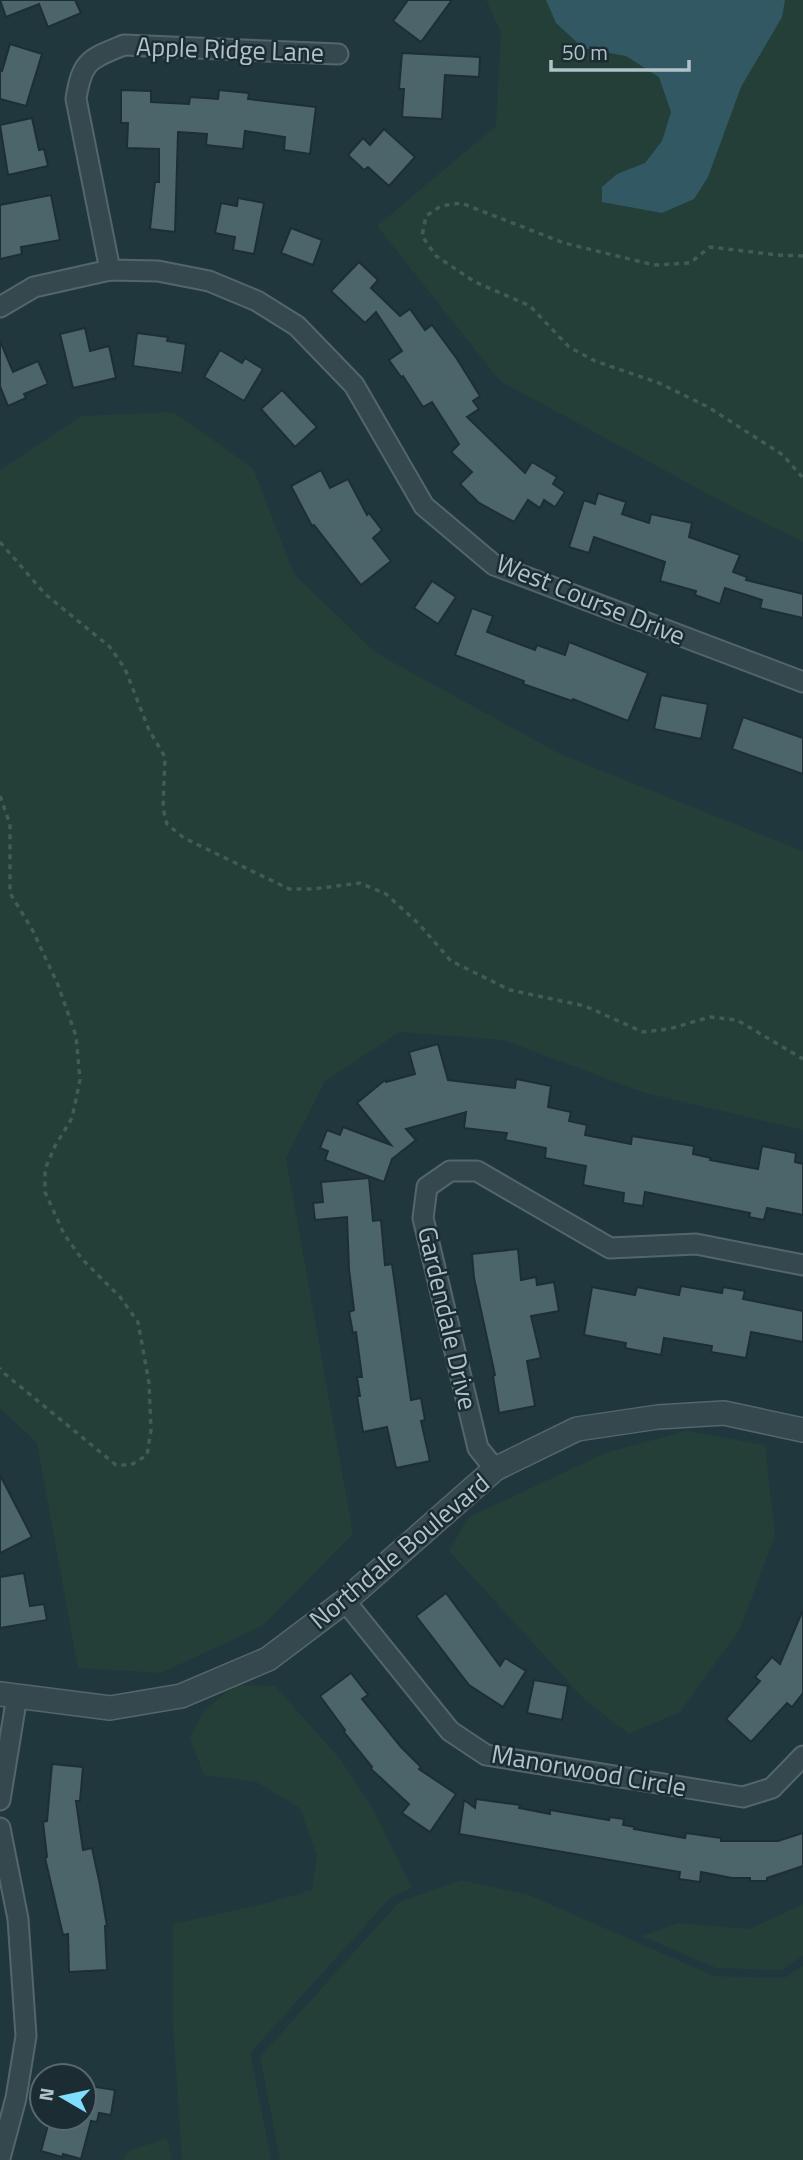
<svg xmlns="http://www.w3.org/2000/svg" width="803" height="2160" font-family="'Titillium Web',sans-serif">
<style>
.green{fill:#233f38}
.water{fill:#325864}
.building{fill:#4c656b;stroke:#1d2f34;stroke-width:2}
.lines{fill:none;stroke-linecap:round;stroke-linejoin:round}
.minor-casing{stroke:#54666c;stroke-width:23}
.tertiary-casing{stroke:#54666c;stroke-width:26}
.path{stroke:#415b55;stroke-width:3.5;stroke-dasharray:5 5;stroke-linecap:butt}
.minor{stroke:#35484e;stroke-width:19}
.tertiary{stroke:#35484e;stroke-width:23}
.labels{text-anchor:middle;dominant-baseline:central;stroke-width:5;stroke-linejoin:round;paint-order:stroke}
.street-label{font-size:26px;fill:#b1c3c9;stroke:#1b2d32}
</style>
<rect width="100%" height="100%" fill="#21373e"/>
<g class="green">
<path d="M 486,0 L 803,0 L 803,542 L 732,507 L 500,381 L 377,226 L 496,126 L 501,33 Z"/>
<path d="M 173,412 L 253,468 L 294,574 L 376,653 L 562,755 L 803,851 L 803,1130 L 645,1093 L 503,1040 L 400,1032 L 325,1081 L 286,1158 L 353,1534 L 262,1626 L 161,1673 L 78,1668 L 37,1443 L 0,1408 L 0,470 L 81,416 Z"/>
<path d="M 686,1431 L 765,1445 L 775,1536 L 740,1629 L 680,1712 L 629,1734 L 586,1701 L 449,1551 L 469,1517 L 605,1453 Z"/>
<path d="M 236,1685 L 275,1686 L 341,1760 L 373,1809 L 412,1888 L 391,1897 L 252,2051 L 251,2056 L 271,2160 L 182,2160 L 173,2024 L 173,1924 L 267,1903 L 312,1890 L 317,1856 L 300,1808 L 256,1782 L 204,1775 L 190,1738 L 204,1710 Z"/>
<path d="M 461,1880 L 529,1895 L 714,1976 L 784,1978 L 803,1966 L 803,2160 L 280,2160 L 260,2057 L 399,1902 Z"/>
<path d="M 803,1904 L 803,1956 L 781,1970 L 716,1968 L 642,1936 L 679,1923 L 750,1929 Z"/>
<path d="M 167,2138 L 172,2160 L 123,2160 L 128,2151 Z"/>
</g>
<path class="water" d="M 546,0 L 785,0 L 782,17 L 741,87 L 708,177 L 694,199 L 662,213 L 602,202 L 602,187 L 617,174 L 645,163 L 662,141 L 671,112 L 659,77 L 626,56 L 583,48 L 556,23 Z"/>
<g class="building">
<path d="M 0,0 L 75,0 L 81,13 L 48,27 L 39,4 L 6,17 Z"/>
<path d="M 408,0 L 452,0 L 421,42 L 393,21 Z"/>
<path d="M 10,44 L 42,54 L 26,106 L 0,99 L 0,70 L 2,71 Z"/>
<path d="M 402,53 L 480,57 L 479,77 L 445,75 L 442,119 L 402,117 L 404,89 L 399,89 Z"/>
<path d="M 121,90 L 151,91 L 151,102 L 189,104 L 190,97 L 218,99 L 219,90 L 249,93 L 248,99 L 316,107 L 310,154 L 284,150 L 285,137 L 245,131 L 243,149 L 206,145 L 207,134 L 178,132 L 175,232 L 150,229 L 155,182 L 159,182 L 159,149 L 127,148 L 128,123 L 121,123 Z"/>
<path d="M 32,118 L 39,150 L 44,149 L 48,166 L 8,175 L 0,125 Z"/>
<path d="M 384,129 L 415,157 L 389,186 L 368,167 L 364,170 L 348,155 L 363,138 L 370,145 Z"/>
<path d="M 51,195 L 60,240 L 21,247 L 22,254 L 0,259 L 0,205 Z"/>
<path d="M 238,198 L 264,203 L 254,254 L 233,250 L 235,237 L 215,233 L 221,203 L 237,206 Z"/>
<path d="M 291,228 L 322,240 L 313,265 L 281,253 Z"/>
<path d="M 359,262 L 378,280 L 371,288 L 400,316 L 410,309 L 425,330 L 432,325 L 457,359 L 480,396 L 473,401 L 479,409 L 467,417 L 525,473 L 532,462 L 557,477 L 553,484 L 565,492 L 555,507 L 544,500 L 540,508 L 528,500 L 514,522 L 479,503 L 460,484 L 472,472 L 451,452 L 459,444 L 432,402 L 423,407 L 403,376 L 401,377 L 389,360 L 402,351 L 376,312 L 365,323 L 331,291 Z"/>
<path d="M 85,328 L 90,351 L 109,346 L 116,378 L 73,388 L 60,334 Z"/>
<path d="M 137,333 L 168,337 L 167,341 L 186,344 L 182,373 L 133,366 Z"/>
<path d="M 0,341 L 13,372 L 38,361 L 48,384 L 24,394 L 26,398 L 8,406 L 0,386 Z"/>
<path d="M 220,350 L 242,363 L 245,358 L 263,369 L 244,401 L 204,377 Z"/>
<path d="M 282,390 L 317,427 L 295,447 L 261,409 Z"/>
<path d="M 321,470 L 330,488 L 348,479 L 367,515 L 369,513 L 382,530 L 373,538 L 391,561 L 361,585 L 314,525 L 312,526 L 291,486 Z"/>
<path d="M 598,493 L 626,502 L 622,514 L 649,523 L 651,514 L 692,523 L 689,537 L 740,555 L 733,572 L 747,577 L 746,580 L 803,594 L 803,618 L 760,608 L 762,600 L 725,588 L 720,604 L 695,595 L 696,591 L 660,581 L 665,562 L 594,537 L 589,553 L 569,547 L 584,500 L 595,504 Z"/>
<path d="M 432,581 L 456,597 L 438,624 L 414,608 Z"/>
<path d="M 472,608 L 493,616 L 487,632 L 535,650 L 537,645 L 565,655 L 569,642 L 648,673 L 628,721 L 573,699 L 572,701 L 523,684 L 524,681 L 455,655 Z"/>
<path d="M 661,695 L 708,704 L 701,739 L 654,729 Z"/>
<path d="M 743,717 L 803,738 L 803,774 L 732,749 Z"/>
<path d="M 438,1044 L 448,1080 L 515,1088 L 516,1079 L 551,1086 L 548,1107 L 571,1112 L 569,1121 L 587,1125 L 585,1135 L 631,1144 L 632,1136 L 694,1146 L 693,1154 L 711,1158 L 710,1160 L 758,1169 L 762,1146 L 796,1153 L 795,1162 L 803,1164 L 803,1215 L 767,1208 L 764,1220 L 749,1217 L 750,1213 L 645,1192 L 643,1206 L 623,1203 L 624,1193 L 583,1185 L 586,1166 L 545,1158 L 546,1148 L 505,1140 L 507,1133 L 464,1128 L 466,1112 L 406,1129 L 416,1140 L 392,1159 L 384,1182 L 325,1160 L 328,1151 L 320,1148 L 327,1130 L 340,1135 L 343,1127 L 391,1145 L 357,1103 L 385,1080 L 386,1082 L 415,1074 L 409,1052 Z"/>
<path d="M 369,1178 L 373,1221 L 381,1220 L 385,1265 L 392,1264 L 411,1400 L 421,1398 L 425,1420 L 421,1421 L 430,1461 L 396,1468 L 387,1427 L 363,1432 L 357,1396 L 360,1396 L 357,1377 L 362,1377 L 356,1332 L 353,1333 L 349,1312 L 354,1310 L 349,1269 L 347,1217 L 315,1220 L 313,1203 L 323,1202 L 321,1182 Z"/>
<path d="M 518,1249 L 521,1280 L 536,1277 L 537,1285 L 554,1282 L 559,1311 L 531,1316 L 541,1358 L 527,1361 L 535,1406 L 499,1413 L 493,1376 L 495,1375 L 474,1278 L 472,1254 Z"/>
<path d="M 681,1286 L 722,1293 L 723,1287 L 745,1291 L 743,1299 L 803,1311 L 803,1342 L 751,1332 L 746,1358 L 711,1352 L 712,1346 L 664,1338 L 661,1355 L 625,1348 L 626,1343 L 584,1335 L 592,1287 L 635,1295 L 637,1287 L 679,1295 Z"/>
<path d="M 0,1475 L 32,1537 L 0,1553 Z"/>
<path d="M 24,1573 L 30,1606 L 44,1604 L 47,1620 L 0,1628 L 0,1577 Z"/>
<path d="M 446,1593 L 500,1666 L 505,1658 L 526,1671 L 503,1707 L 469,1685 L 416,1616 Z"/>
<path d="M 803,1610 L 803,1693 L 792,1707 L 787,1703 L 751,1742 L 726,1719 L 760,1681 L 755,1677 L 772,1657 L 780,1664 Z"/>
<path d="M 351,1673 L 368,1695 L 362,1699 L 401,1747 L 421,1767 L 419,1769 L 456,1794 L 430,1832 L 402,1813 L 409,1804 L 371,1769 L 372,1767 L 344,1732 L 345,1730 L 320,1696 Z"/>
<path d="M 534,1680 L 568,1686 L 562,1720 L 527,1713 Z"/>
<path d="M 52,1764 L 83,1767 L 80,1801 L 76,1801 L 83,1850 L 92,1848 L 100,1885 L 107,1926 L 105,1926 L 107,1970 L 69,1972 L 68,1934 L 63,1935 L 45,1858 L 47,1857 L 43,1822 L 47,1821 Z"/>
<path d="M 476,1799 L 520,1805 L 519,1808 L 550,1814 L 550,1810 L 609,1820 L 610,1817 L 624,1819 L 623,1825 L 635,1827 L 634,1829 L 685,1838 L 686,1833 L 721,1838 L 721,1841 L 778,1841 L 803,1833 L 803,1866 L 767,1878 L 767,1881 L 750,1881 L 750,1878 L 732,1878 L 701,1872 L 700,1882 L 679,1879 L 680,1872 L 459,1834 L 464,1800 L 475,1808 Z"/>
<path d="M 84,2085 L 115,2090 L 111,2115 L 99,2113 L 97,2122 L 91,2121 L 81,2159 L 63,2154 L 62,2157 L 41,2151 L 50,2118 L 84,2118 Z"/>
</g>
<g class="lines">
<g class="minor-casing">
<g id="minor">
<path d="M 110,270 L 76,99 C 82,60 90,59 124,45 L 338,54"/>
<path d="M 0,307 L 34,287 L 110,270 L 158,271 L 209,281 L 257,301 L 297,326 L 354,385 L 424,506 L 494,565 L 803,682"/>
<path d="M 495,1469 L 478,1448 L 423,1218 L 427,1187 L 450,1171 L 477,1171 L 610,1248 L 696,1244 L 803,1265"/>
<path d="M 345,1601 L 450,1731 L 486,1755 L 743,1797 L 772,1788 L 803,1756"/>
<path d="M 0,1800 L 17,1696"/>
<path d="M 0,1828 L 18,1919 L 26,2036 L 16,2098 L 0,2158"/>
</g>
</g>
<g class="tertiary-casing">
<path id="tertiary" d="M 0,1694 L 110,1708 L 181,1696 L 268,1659 L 345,1601 L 495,1469 L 577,1429 L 658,1417 L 724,1413 L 803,1430"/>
</g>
<g class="path">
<path d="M 803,256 L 778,255 L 710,247 L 690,263 L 654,265 L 564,243 L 461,203 L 441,206 L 426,216 L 422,236 L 436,256 L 475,282 L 530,306 L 569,347 L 595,361 L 659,383 L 708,407 L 783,455 L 803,478"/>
<path d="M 0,542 L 45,594 L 110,647 L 125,669 L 149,730 L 165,757 L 163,808 L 167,824 L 184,838 L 289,889 L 313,889 L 360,883 L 386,894 L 419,924 L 451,961 L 510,990 L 585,1006 L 643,1032 L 669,1029 L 710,1017 L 737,1020 L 803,1059"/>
<path d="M 0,796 L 10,824 L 10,893 L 33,931 L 58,985 L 76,1036 L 80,1080 L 72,1118 L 55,1146 L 45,1169 L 45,1192 L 64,1234 L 81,1258 L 120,1297 L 138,1322 L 149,1383 L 151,1430 L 147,1455 L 131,1465 L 116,1465 L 5,1374 L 0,1368"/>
</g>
<use href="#minor" class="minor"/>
<use href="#tertiary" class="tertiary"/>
</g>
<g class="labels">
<g class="street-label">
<text transform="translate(230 49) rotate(2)">Apple Ridge Lane</text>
<text transform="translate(591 599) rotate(22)">West Course Drive</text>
<text transform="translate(448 1318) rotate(77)">Gardendale Drive</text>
<text transform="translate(399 1551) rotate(-40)">Northdale Boulevard</text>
<text transform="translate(589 1770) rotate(10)">Manorwood Circle</text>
</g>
</g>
<g transform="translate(63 2097) rotate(279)"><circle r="33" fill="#1b2d32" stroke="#57696e" stroke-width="2"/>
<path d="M0-5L12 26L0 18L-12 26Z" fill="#80ddff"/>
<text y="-10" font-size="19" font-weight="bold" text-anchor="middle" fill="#b1c3c9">N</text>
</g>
<path d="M551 60v10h138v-10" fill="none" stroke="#b1c3c9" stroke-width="3.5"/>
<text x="562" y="60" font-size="21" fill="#b1c3c9" stroke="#1b2d32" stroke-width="5" paint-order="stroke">50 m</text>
</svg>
